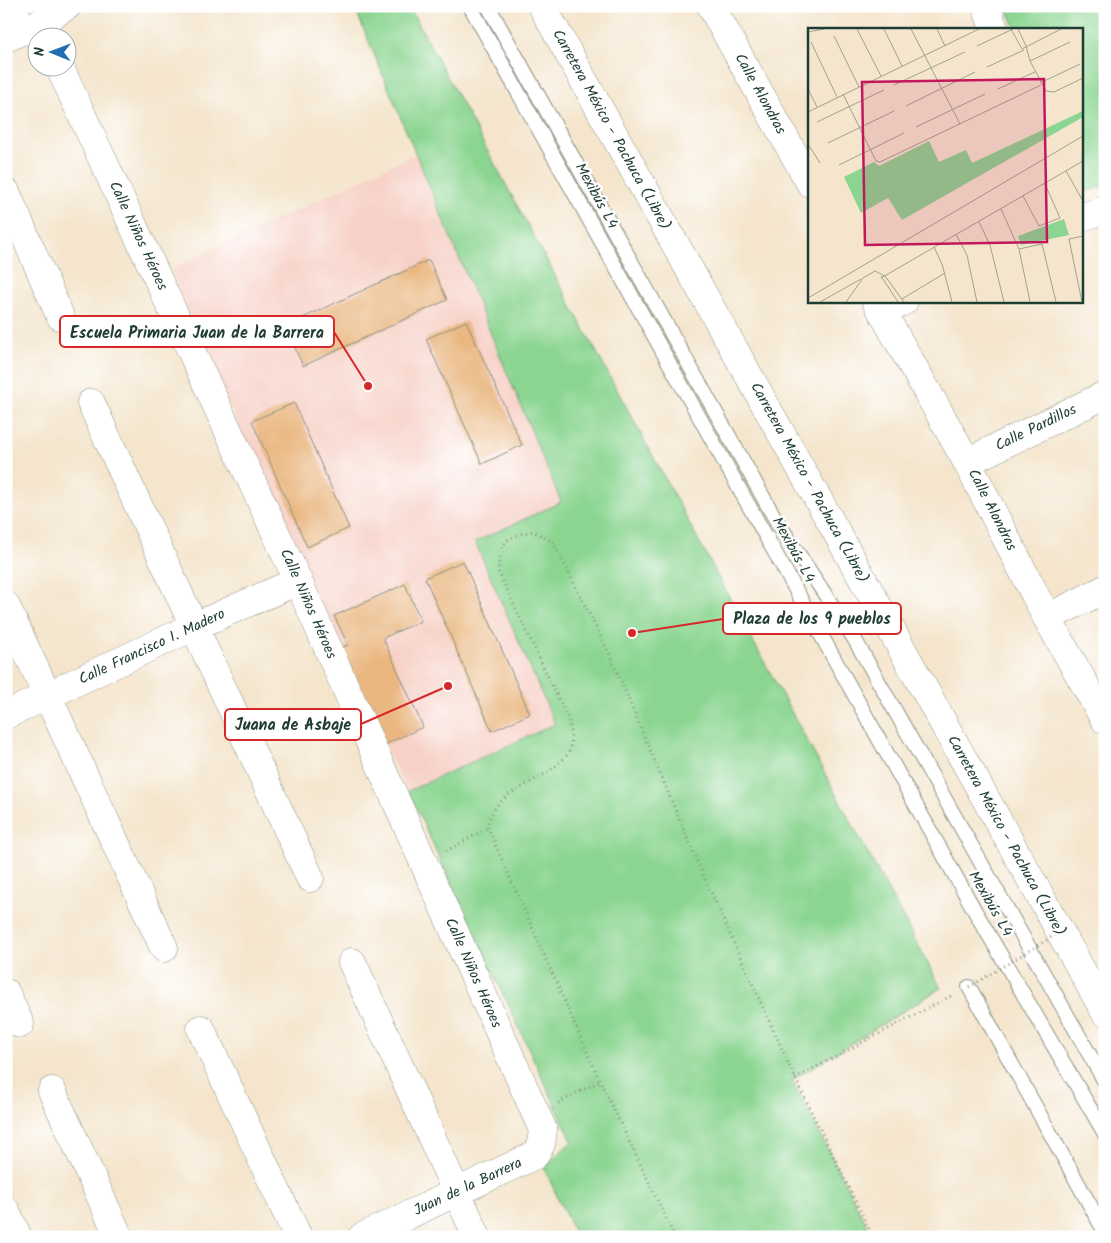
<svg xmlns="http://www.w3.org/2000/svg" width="1111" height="1243" font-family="Kalam,sans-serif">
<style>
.built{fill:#f7d1c7}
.green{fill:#8bd591;stroke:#558962}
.building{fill:#eab781}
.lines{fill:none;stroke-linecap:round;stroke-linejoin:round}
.lane-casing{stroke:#8a9180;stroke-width:16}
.street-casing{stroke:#8a9180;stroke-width:29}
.primary-casing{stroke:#8a9180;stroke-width:29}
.path{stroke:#8a9180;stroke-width:3;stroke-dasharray:1 4;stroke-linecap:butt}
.lane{stroke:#fff;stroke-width:14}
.street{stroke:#fff;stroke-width:28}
.primary{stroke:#fff;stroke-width:28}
.path-bridge{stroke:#8a9180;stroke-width:3;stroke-dasharray:1 4;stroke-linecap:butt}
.labels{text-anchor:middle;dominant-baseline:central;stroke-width:5;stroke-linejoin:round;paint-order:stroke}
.street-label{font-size:15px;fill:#1f3d34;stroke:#fff}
.inset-road{fill:none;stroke:#9fa28f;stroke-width:1}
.view{fill:#c2185b;fill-opacity:0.15;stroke:#c2185b;stroke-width:2.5}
.inset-edge{fill:none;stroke:#1f3d34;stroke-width:2.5}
.leader{fill:none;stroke:#d62828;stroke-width:2}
.callout-dot{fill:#d62828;stroke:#fff;stroke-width:2}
.callout{fill:#fff;stroke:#d62828;stroke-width:2}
.callout-label{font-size:16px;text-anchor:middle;font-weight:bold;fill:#1f3d34}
</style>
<rect width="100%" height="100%" fill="#fff"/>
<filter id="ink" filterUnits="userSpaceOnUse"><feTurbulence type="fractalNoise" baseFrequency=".02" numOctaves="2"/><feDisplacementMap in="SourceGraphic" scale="10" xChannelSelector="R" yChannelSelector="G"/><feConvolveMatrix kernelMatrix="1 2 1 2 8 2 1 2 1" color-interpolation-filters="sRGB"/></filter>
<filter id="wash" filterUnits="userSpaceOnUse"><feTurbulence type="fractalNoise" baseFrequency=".0096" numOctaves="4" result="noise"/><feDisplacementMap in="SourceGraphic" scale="20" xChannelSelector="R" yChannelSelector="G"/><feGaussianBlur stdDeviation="1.12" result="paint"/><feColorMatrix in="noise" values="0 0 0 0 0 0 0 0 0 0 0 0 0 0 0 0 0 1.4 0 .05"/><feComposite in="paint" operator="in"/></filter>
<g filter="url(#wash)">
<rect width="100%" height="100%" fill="#f4e5cc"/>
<path class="built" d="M 417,153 L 561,502 L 475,542 L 555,724 L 408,791 L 384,745 L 322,612 L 170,270 Z"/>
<g class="green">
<path d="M 354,6 L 409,6 L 941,988 L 792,1080 L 873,1237 L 576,1237 L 544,1168 L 572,1141 L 408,791 L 555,724 L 475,542 L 561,502 Z"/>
<path d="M 1006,6 L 1094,6 L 1105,60 L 1105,187 L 1082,192 L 1082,29 L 1016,29 Z"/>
</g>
<g id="blocks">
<g class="building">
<path d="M 429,260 L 447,300 L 303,366 L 285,326 Z"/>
<path d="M 466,321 L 522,445 L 482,464 L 426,339 Z"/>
<path d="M 294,403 L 349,528 L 307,547 L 252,421 Z"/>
<path d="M 463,561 L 530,714 L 492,731 L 425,578 Z"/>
<path d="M 405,584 L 421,621 L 383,638 L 423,727 L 384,745 L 340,648 L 348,645 L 334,616 Z"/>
</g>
</g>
</g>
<g filter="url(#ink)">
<use href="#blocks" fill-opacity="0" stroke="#8a9180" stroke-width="1"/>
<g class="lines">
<g class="lane-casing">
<g id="lane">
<path d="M 470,6 L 976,913 L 1105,1134"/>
<path d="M 488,6 L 776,520 L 855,640 L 1105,1082"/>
<path d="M 969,987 L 1105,1232"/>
</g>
</g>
<g class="street-casing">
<g id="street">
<path d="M 12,6 L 23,31"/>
<path d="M 711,6 L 810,183"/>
<path d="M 986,6 L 994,29"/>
<path d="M 6,38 L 40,23 L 67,6"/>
<path d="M 60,68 L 298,581 L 543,1130 L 541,1144 L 535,1155 L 362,1237"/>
<path d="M 6,192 L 60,316"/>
<path d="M 1082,217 L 1105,210"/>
<path d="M 876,301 L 967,462 L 1047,618 L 1105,720"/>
<path d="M 883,312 L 904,301"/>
<path d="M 91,403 L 310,878"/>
<path d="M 967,462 L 1105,395"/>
<path d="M 6,606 L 164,948"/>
<path d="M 1047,618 L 1105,589"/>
<path d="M 6,715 L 195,626 L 298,581"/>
<path d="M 352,962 L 477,1237"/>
<path d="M 6,993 L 20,1024"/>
<path d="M 201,1029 L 298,1237"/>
<path d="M 52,1091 L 119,1237"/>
<path d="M 6,1211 L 18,1237"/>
</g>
</g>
<g class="primary-casing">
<path id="primary" d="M 542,6 L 1105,1012"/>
</g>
<g class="path">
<path d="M 446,851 L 488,828"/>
<path d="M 795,1078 L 951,996"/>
<path d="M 558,1103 L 600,1081"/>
<path d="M 675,1237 L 600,1081 L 488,828 C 490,792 537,785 559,763 C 562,760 568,756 569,751 C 573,742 570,730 569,721 L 498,571 C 501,542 504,537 533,531 L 553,542 L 609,653 L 700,868 L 795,1078 L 873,1237"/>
</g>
<use href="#lane" class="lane"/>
<use href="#street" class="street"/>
<use href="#primary" class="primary"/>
<path class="path-bridge" d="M 969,987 L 1060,932"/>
</g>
</g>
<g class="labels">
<g class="street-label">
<text transform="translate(760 94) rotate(61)">Calle Alondras</text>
<text transform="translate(611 130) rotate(61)">Carretera México - Pachuca (Libre)</text>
<text transform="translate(596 196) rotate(61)">Mexibús L4</text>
<text transform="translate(138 236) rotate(65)">Calle Niños Héroes</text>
<text transform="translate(1036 428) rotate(-26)">Calle Pardillos</text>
<text transform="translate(809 483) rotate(61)">Carretera México - Pachuca (Libre)</text>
<text transform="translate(992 510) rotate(63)">Calle Alondras</text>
<text transform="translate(793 550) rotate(61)">Mexibús L4</text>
<text transform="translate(308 604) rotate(66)">Calle Niños Héroes</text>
<text transform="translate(152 647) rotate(-25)">Calle Francisco I. Madero</text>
<text transform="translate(1006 836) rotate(61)">Carretera México - Pachuca (Libre)</text>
<text transform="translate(990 904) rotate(60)">Mexibús L4</text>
<text transform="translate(473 973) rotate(66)">Calle Niños Héroes</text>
<text transform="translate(468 1187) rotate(-25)">Juan de la Barrera</text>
</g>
</g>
<g transform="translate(808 28)">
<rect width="275" height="275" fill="#f4e5cc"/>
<path d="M 275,83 L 275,89 L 94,192 L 80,170 L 53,185 L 36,149 L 66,134 L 71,138 L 121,113 L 131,134 L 158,122 L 164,135 ZM 256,191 L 261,207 L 213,217 L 210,208 Z" fill="#8bd591"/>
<path class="inset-road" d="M 49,1 L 73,48M 76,1 L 94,38M 103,1 L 152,96M 129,1 L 137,18M 203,1 L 214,21 L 253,1M 210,1 L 218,18M 0,4 L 16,1M 26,8 L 51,59M 3,14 L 29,69M 169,18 L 205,1M 218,18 L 222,33 L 238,63 L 246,64 L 275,50M 222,33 L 262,14M 179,39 L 216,22M 232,55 L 272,36M 86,57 L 157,24M 0,61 L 9,79M 190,61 L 227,44M 35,66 L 68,133 L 72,134 L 233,57M 98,78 L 167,44M 0,84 L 171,1M 9,94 L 76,62M 108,99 L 177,66M 20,115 L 86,83M 0,116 L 12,135M 31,137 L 96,105M 258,143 L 275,173M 215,168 L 231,198 L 252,190 L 237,156M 193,181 L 211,221 L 222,274M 171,194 L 182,217 L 196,274M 148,206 L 159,227 L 169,274M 126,219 L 134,236 L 144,274M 211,221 L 234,216 L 248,274M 73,248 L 90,274M 73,250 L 275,133M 0,270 L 275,108M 94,271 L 137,245M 12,274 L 53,251M 38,274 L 55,250 L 67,243 L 77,248 L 96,274M 274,274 L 261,211 L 275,208"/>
<path class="view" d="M 236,51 L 239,214 L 57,217 L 54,54 Z"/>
<rect width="275" height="275" class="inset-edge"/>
</g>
<path class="leader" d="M368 386L334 332M632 633L723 619M448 686L361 724"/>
<g class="callout-dot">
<circle cx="368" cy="386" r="5"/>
<circle cx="632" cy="633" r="5"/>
<circle cx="448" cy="686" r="5"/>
</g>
<g class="callout">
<rect x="60" y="316" width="274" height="31" rx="5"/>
<rect x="723" y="603" width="178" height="31" rx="5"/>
<rect x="225" y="709" width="136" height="31" rx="5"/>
</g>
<g class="callout-label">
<text x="197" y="338">Escuela Primaria Juan de la Barrera</text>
<text x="812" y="624">Plaza de los 9 pueblos</text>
<text x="293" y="730">Juana de Asbaje</text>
</g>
<rect width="1111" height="1243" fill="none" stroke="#fff" stroke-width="25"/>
<g transform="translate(52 52) rotate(271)"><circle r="24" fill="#ffffff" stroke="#a5b1ae"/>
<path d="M0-4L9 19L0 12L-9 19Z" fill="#1f6fb2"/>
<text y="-8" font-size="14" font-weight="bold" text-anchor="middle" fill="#1f3d34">N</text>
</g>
</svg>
